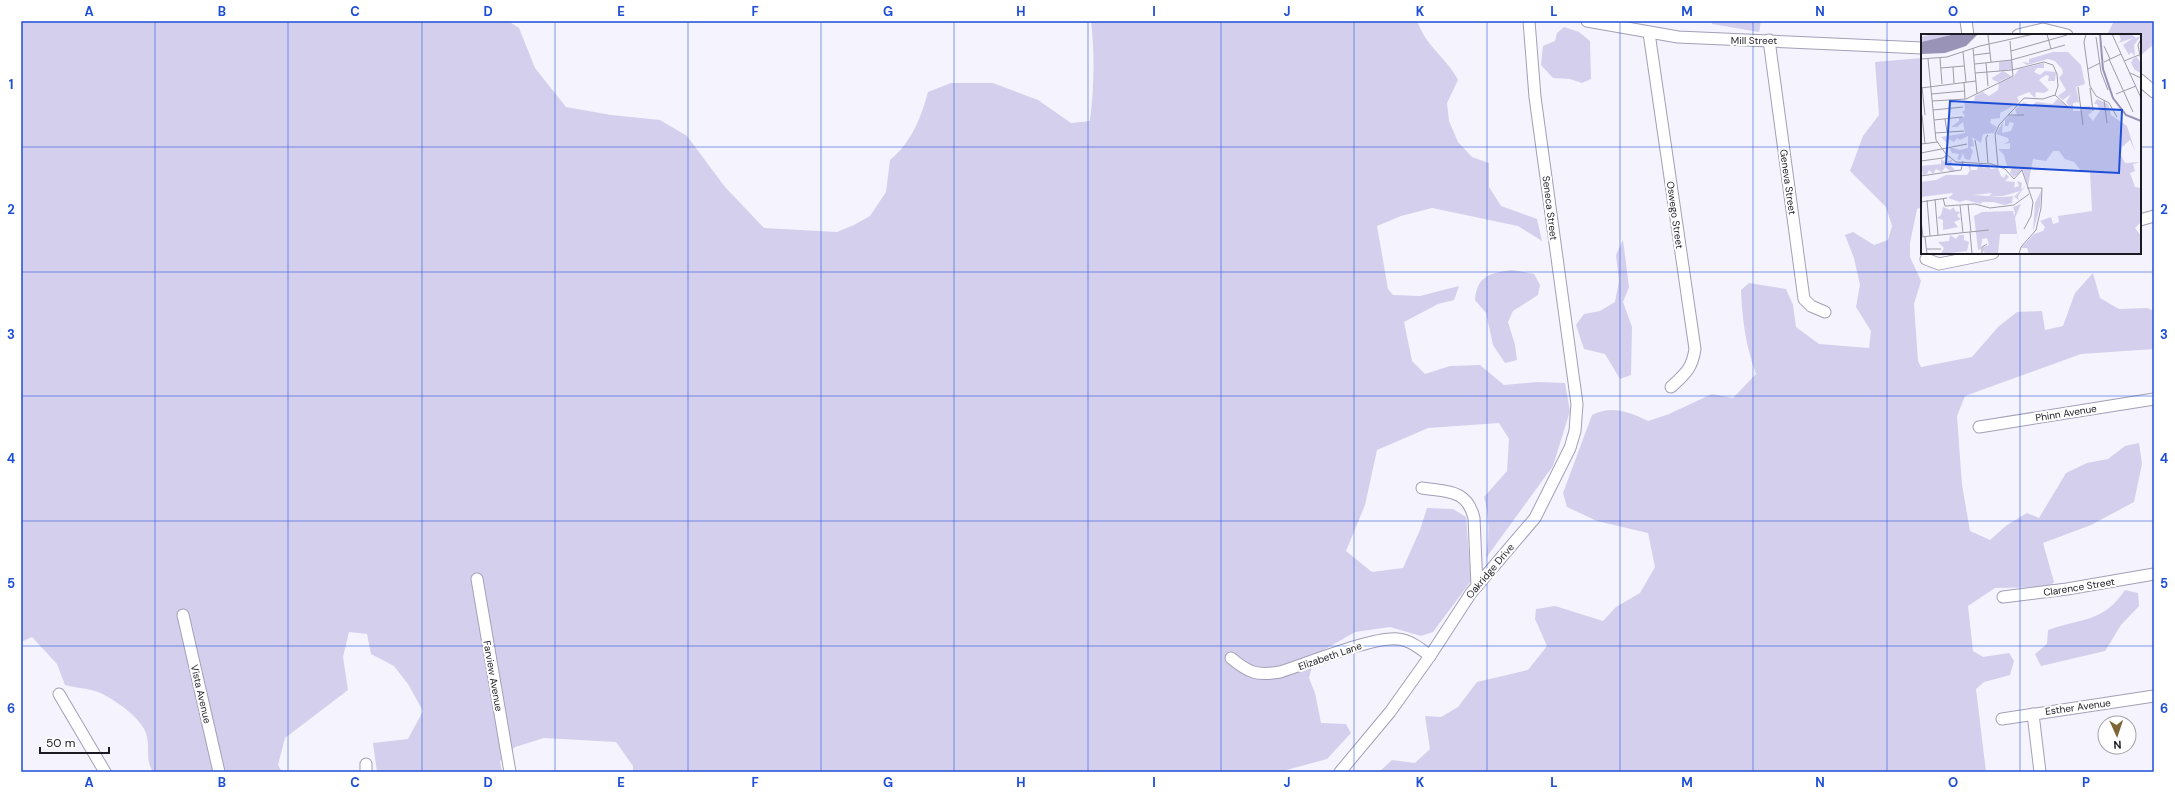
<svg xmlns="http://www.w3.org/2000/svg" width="2175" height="793" font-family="'DM Sans',sans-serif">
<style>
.green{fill:#d4cfed}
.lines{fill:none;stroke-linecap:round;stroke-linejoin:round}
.minor-casing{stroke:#a39fb7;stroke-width:13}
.minor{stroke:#fff;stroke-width:11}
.grid{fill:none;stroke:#1d4ed8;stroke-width:1;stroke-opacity:0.55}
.labels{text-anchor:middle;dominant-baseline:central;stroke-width:4;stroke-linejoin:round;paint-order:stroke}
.street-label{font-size:10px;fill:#1c1a23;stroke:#fff}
.inset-river{fill:none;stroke:#9a93b8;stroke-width:2}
.inset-road{fill:none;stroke:#9e9ca6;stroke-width:1}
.view{fill:#1d4ed8;fill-opacity:0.15;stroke:#1d4ed8;stroke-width:2}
.inset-edge{fill:none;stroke:#1c1a23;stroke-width:2}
.neatline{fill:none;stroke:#1d4ed8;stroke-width:1.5}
.grid-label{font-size:13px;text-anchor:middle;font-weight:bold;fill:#1d4ed8}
</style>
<rect width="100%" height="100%" fill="#f5f3fd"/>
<g class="green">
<path d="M 21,21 L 508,21 L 519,28 L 535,68 L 566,107 L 611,115 L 660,120 L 687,136 L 725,187 L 764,228 L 837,232 L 854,225 L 870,216 L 886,192 L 890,160 C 911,143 921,118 928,92 L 951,83 L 993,83 L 1038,100 L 1071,123 L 1090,121 C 1094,87 1095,55 1091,21 L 1417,21 C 1427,48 1446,57 1458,80 L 1447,103 L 1449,121 L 1458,142 L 1472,157 L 1489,163 L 1489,187 L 1501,206 L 1537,219 L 1542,241 L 1518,226 L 1432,208 L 1401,216 L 1377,226 L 1388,289 L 1393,295 L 1420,296 L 1459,286 L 1454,300 L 1438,304 L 1404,322 L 1412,361 L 1425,374 L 1450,366 L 1480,365 L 1504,385 L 1538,382 L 1565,383 L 1570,411 L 1553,466 L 1486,558 C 1489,536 1490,519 1484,497 L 1507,471 L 1509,439 L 1499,423 L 1428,428 L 1377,450 L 1365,505 L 1346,551 L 1372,572 L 1403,568 L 1420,530 L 1427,508 L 1453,509 L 1466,517 L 1471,581 L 1433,632 L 1421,636 L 1390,627 L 1355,632 L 1315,655 L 1309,678 L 1315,693 L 1321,723 L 1346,724 L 1351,733 L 1327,759 L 1279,772 L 633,772 L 633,766 L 616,742 L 544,738 L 515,747 L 500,761 L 502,772 L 377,772 L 373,743 L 408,739 L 423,711 L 408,684 L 394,666 L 371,654 L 367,634 L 349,632 L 343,657 L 348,690 L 285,738 L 278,765 L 282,772 L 153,772 C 145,759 150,751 147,737 C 145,720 113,698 98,692 C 88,688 75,688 65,685 L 57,664 L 32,637 L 21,642 Z"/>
<path d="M 1712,21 L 1761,21 L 1759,32 L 1712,24 Z"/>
<path d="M 2114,21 L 2154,21 L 2154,44 L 2140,56 L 2140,35 L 2107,35 Z"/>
<path d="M 1564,27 L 1579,32 L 1590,41 L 1591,79 L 1582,83 L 1570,79 L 1553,78 L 1541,65 L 1543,46 L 1555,41 L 1557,33 Z"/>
<path d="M 1922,58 L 1922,207 L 1917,209 L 1910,243 L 1910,257 L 1921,281 L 1914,304 L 1918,361 L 1921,367 L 1972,357 L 1998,327 L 2017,312 L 2042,311 L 2045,330 L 2063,326 L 2075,293 L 2093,273 L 2100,298 L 2119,309 L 2147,308 L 2154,311 L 2154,349 L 2081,354 L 1965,396 L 1957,416 L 1962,485 L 1970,531 L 1990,540 L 2007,525 L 2027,513 L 2039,518 L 2066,473 L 2087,463 L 2108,459 L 2125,446 L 2139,443 L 2142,464 L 2134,502 L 2091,525 L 2043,543 L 2054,582 L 2049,587 L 1995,588 L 1968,606 L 1973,651 L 1983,657 L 2009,653 L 2014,661 L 2010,675 L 1984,682 L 1976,689 L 1986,772 L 1379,772 L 1392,760 L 1415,763 L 1430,749 L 1425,716 L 1441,717 L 1458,707 L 1477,682 L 1528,670 L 1547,646 L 1535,619 L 1536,609 L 1555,606 L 1603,621 L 1616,607 L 1640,593 L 1655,567 L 1648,533 L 1597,521 L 1567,507 L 1563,493 L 1592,415 C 1612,405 1629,412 1648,421 L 1669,414 L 1712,394 L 1733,398 L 1756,374 C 1746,347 1742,319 1741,290 L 1749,283 L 1786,289 L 1793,305 L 1796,327 L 1819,344 L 1869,348 L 1871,331 L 1856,307 L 1860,285 L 1854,258 L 1845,235 L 1853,232 L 1874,245 L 1888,240 L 1892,226 L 1886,207 L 1850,171 L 1863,136 L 1879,115 L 1875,62 Z"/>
<path d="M 1623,240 L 1629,287 L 1623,302 L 1632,327 L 1631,375 L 1620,379 L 1605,354 L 1584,349 L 1576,325 L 1584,314 L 1600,311 L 1615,302 L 1619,281 L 1616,255 Z"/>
<path d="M 1512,270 L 1534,274 L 1540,285 L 1538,295 L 1513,311 L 1508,322 L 1515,345 L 1517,360 L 1505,363 L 1493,345 L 1486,313 L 1475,300 C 1477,275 1491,273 1512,270 Z"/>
<path d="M 2125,590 L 2138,593 L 2139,606 L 2121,625 L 2105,651 L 2041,666 L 2035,654 L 2047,644 L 2048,630 C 2081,618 2103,623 2125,590 Z"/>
</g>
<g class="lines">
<g class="minor-casing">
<g id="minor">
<path d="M 1587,21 L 1678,37 L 1922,48"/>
<path d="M 1966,21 L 1968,35"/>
<path d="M 1649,33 L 1695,349 C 1692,369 1685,374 1671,387"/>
<path d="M 2018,35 L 2043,29 L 2067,35"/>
<path d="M 1769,40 L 1804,299 L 1811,306 L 1825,312"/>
<path d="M 2140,80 L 2154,92"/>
<path d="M 2140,220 L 2154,216"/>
<path d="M 1926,259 L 1939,264 L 1993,253"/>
<path d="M 1979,427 L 2154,399"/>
<path d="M 1422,488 C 1447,492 1467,489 1474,518 L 1477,586"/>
<path d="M 477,579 L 510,772"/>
<path d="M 2003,597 L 2067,589 L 2154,574"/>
<path d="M 183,615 L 219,772"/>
<path d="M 1231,658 C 1249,673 1257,676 1280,672 C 1306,664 1374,636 1398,639 C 1410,640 1421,649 1430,656"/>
<path d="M 59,694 L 105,772"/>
<path d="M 2033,714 L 2040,772"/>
<path d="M 2002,719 L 2154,696"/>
<path d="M 366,764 L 366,772"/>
<path d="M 1340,772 L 1390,712 L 1430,656 L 1471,593 L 1535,518 L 1570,448 L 1575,431 L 1577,404 L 1535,97 L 1529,21"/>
</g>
</g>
<use href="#minor" class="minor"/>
</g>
<path class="grid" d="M 155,21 L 155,772M 288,21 L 288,772M 422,21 L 422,772M 555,21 L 555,772M 688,21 L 688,772M 821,21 L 821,772M 954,21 L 954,772M 1088,21 L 1088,772M 1221,21 L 1221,772M 1354,21 L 1354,772M 1487,21 L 1487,772M 1620,21 L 1620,772M 1753,21 L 1753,772M 1887,21 L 1887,772M 2020,21 L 2020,35M 21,147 L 1922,147M 2140,147 L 2154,147M 2020,253 L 2020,772M 21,272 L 2154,272M 21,396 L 2154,396M 21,521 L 2154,521M 21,646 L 2154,646"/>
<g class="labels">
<g class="street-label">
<text x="1754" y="40">Mill Street</text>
<text transform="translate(1788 182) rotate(82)">Geneva Street</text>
<text transform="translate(1550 208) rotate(83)">Seneca Street</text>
<text transform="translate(1675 215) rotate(82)">Oswego Street</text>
<text transform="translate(2066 413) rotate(-9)">Phinn Avenue</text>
<text transform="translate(1490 571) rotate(-50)">Oakridge Drive</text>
<text transform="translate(2079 587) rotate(-9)">Clarence Street</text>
<text transform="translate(1330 656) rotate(-19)">Elizabeth Lane</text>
<text transform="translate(493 676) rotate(80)">Farview Avenue</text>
<text transform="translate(201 694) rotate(77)">Vista Avenue</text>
<text transform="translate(2078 707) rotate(-8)">Esther Avenue</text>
</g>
</g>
<g transform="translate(1921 34)">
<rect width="220" height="220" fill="#f5f3fd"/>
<path d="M 11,0 L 34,0 L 0,8 L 0,3 ZM 198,0 L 210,0 L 215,4 L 220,2 L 213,11 L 214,22 L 210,18 L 208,21 L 202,11 L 212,4 L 197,9 L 200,6 ZM 132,18 L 147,18 L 160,31 L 164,50 L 155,53 L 158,68 L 152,69 L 152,77 L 160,77 L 161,73 L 169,72 L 171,78 L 167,81 L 172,87 L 179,77 L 176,70 L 173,70 L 176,65 L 187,70 L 190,81 L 206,92 L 214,117 L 209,106 L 201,113 L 200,121 L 204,129 L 220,128 L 212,130 L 214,137 L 209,139 L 214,153 L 220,154 L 220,188 L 214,194 L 220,202 L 220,220 L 108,220 L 106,214 L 100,214 L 113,200 L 122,197 L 124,193 L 119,187 L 130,183 L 132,190 L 138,188 L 137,182 L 171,177 L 169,138 L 160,137 L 153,128 L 144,125 L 138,117 L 132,117 L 125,127 L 112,125 L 107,152 L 102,136 L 93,143 L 89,139 L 91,134 L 86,132 L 83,121 L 77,115 L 89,115 L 89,109 L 83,110 L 88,107 L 87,104 L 75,100 L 82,88 L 81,99 L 90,97 L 93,89 L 89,88 L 87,92 L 84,92 L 84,86 L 88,82 L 96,81 L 94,75 L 103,68 L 111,72 L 115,68 L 132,70 L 136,65 L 149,73 L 145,68 L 150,60 L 142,66 L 137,62 L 145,56 L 138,44 L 142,39 L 141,35 L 134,27 L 127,25 L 106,31 L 101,28 L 108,29 L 108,25 ZM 216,23 L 220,30 L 220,39 L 214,36 L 210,29 L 212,25 ZM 91,26 L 92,35 L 78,37 L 78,28 ZM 123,29 L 123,34 L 116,34 L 113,38 L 119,41 L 124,37 L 135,38 L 134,47 L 127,47 L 128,42 L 125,41 L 118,46 L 128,56 L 123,59 L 115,58 L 114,64 L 108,58 L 96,63 L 98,67 L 94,71 L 79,79 L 79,84 L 70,85 L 69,89 L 76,93 L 73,99 L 62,100 L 60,109 L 51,103 L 53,112 L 49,113 L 52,117 L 49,126 L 44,125 L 42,119 L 39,126 L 36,125 L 38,120 L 31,119 L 28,113 L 39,116 L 47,114 L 47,102 L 39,106 L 36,104 L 33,108 L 28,105 L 27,110 L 20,103 L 44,99 L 42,88 L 36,93 L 30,93 L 38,87 L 38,84 L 44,82 L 41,78 L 44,76 L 43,66 L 46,69 L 53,67 L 54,62 L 62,58 L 68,62 L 77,56 L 78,49 L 93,42 L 98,35 ZM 82,37 L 90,42 L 77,48 L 72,46 L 71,44 ZM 20,125 L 24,128 L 31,126 L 30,132 L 35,137 L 29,137 L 24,133 L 21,138 L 15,135 L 12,140 L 8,136 L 6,140 L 2,141 L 0,132 L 20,130 ZM 58,129 L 62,130 L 63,135 L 65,130 L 70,135 L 77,134 L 80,142 L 83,144 L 85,140 L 88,143 L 84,147 L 94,148 L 93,154 L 98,152 L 96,147 L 101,149 L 100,156 L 105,151 L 97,162 L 98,166 L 92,162 L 91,169 L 83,171 L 73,168 L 61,168 L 60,170 L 45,166 L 39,168 L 27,164 L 32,160 L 31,159 L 0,163 L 0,148 L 15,146 L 25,141 L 46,141 L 49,136 L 46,130 L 49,130 L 50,136 L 56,136 ZM 99,157 L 94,162 L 82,163 L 52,161 L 71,159 L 68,162 L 82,162 ZM 120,157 L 119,172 L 112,198 L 114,169 ZM 100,170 L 94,184 L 98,213 L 96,200 L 79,200 L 77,220 L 65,220 L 62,217 L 62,213 L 68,211 L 66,204 L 61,205 L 60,215 L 57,216 L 53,182 L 61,178 L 92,177 L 93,182 L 94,179 L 92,173 ZM 22,173 L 29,176 L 33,173 L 34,177 L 39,178 L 36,182 L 40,185 L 33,188 L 37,193 L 22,196 L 22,186 L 16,184 L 20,181 ZM 29,201 L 35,205 L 38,201 L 43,201 L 43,206 L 48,208 L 46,217 L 20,220 L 23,214 L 17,208 L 28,207 Z" fill="#d4cfed" fill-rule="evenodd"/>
<path d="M 34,0 L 57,0 L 45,12 L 24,19 L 0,20 L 0,8 Z" fill="#9a93b8"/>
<path class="inset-river" d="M 179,0 L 182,35 L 192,64 L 205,81 L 220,87"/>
<path class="inset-road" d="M 126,0 L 130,15M 165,0 L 163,8 L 169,52 L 175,62 L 188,69 L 196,83M 191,0 L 220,64M 175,3 L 180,38 L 187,56M 220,5 L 217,11 L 220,27M 68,10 L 70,28M 68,10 L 67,1 L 70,0M 183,12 L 189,25M 52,14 L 56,60M 90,17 L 146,1M 42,18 L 45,48M 53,21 L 69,19M 19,24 L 21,50M 0,25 L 26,23 L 59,12 L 113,0M 7,25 L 15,106 L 25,120 L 35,128 L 71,130 L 84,135 L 93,145 L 101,136 L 112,168 L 110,182 L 103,195M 188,25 L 212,78M 203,27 L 218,21M 183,28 L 200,20M 65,29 L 67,52M 54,30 L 90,26 L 144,11M 32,33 L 33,49M 20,34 L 43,32M 167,35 L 179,29M 54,39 L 91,36 L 123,28 L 132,31 L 136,40 L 137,52 L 134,61 L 122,65 L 103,64 L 78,91 L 74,100 L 77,132M 209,39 L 220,44M 43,48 L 44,65M 1,53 L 4,81M 157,53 L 162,91M 0,54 L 55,47M 169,54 L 172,77M 10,60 L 43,57M 195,60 L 215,52M 134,61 L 147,73M 183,66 L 186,89M 11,67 L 45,65 L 92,42 L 89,7M 12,76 L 42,73M 1,81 L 4,110M 87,81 L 103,81M 24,85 L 26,98M 13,86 L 41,83M 14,99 L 43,97M 67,101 L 65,104 L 67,129M 54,106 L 58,128M 0,110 L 17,108M 0,119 L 46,110M 0,127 L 22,124 L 26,121M 0,142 L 40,136 L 42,127M 22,164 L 24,172 L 54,170 L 69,174 L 93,171 L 108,160M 14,165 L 17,201M 6,166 L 9,202M 0,168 L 26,164M 47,170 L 50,198M 39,171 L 42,199M 0,186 L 2,203M 49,198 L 51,220M 0,203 L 68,196M 4,203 L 6,220M 5,215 L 20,215M 61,220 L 61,213 L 66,210M 98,220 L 100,213 L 115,196 L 120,174 L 121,154 L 106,154"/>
<path class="view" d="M 29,67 L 201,76 L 198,139 L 25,130 Z"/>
<rect width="220" height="220" class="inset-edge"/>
</g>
<rect width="2175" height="793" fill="none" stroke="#ffffff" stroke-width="44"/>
<g transform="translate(2117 735) rotate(177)"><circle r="19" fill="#ffffff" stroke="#a4a3a7"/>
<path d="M0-3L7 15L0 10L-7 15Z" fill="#7d6535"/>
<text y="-6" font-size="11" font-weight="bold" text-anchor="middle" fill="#1c1a23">N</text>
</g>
<path d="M40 747v6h69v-6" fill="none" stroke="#1c1a23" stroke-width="2"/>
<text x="46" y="747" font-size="12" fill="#1c1a23" stroke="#ffffff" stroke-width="3" paint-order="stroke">50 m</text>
<rect x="22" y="22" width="2131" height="749" class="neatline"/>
<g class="grid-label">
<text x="89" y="16">A</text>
<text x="222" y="16">B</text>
<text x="355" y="16">C</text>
<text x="488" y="16">D</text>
<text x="621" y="16">E</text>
<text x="755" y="16">F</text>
<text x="888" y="16">G</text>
<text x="1021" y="16">H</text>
<text x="1154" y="16">I</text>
<text x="1287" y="16">J</text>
<text x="1420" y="16">K</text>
<text x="1554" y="16">L</text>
<text x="1687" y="16">M</text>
<text x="1820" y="16">N</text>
<text x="1953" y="16">O</text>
<text x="2086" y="16">P</text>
<text x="11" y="89">1</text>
<text x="2164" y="89">1</text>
<text x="11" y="214">2</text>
<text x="2164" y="214">2</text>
<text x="11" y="339">3</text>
<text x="2164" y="339">3</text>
<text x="11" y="463">4</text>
<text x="2164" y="463">4</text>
<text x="11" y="588">5</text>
<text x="2164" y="588">5</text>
<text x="11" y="713">6</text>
<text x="2164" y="713">6</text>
<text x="89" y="787">A</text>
<text x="222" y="787">B</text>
<text x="355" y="787">C</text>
<text x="488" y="787">D</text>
<text x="621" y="787">E</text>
<text x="755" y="787">F</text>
<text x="888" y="787">G</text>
<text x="1021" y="787">H</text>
<text x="1154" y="787">I</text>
<text x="1287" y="787">J</text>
<text x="1420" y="787">K</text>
<text x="1554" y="787">L</text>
<text x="1687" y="787">M</text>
<text x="1820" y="787">N</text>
<text x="1953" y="787">O</text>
<text x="2086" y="787">P</text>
</g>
</svg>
